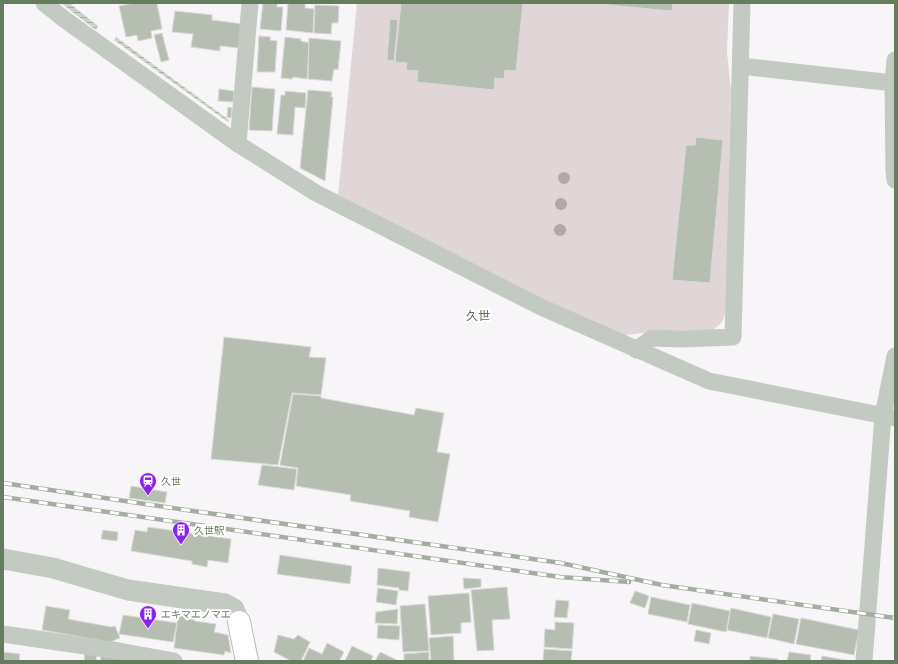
<svg xmlns="http://www.w3.org/2000/svg" width="898" height="664" font-family="Arial,'Noto Sans JP',sans-serif">
<style>
.park{fill:#e1d6d7}
.water{fill:url(#water-rules)}
.building{fill:#b5beb0;stroke:#dad8d9}
.lines{fill:none;stroke-linecap:round;stroke-linejoin:round}
.secondary-casing{stroke:#b6bfb3;stroke-width:24}
.minor{stroke:#c3cac1;stroke-width:17}
.tertiary{stroke:#c3cac1;stroke-width:21}
.secondary{stroke:#fff;stroke-width:22}
.rail-casing{stroke:#a4aea0;stroke-width:4.5}
.rail{stroke:#fff;stroke-width:3;stroke-dasharray:9;stroke-linecap:butt}
.tree{fill:#b5a7a7}
.labels{text-anchor:middle;dominant-baseline:central;stroke-width:4;stroke-linejoin:round;paint-order:stroke}
.poi-label{font-size:10px;fill:#667c5e;stroke:#fff;text-anchor:start}
.quarter-label{font-size:12px;fill:#5b6d54;stroke:#fff}
</style>
<defs>
<pattern id="water-rules" width="6" height="5" patternUnits="userSpaceOnUse"><rect width="6" height="5" fill="#cad3c4"/><path d="M0 2.5h6" fill="none" stroke="#a8b0a2"/></pattern>
</defs>
<rect width="100%" height="100%" fill="#f8f5f8"/>
<path class="park" d="M 357,3 L 729,3 L 727,52 L 731,90 L 726,304 C 725,316 724,325 711,330 L 656,331 L 620,336 L 378,221 L 338,196 Z"/>
<g class="water">
<path d="M 61,3 L 69,3 L 98,26 L 96,30 Z"/>
<path d="M 116,37 L 229,120 L 228,122 L 114,40 Z"/>
</g>
<g class="building">
<path d="M 135,3 L 157,3 L 162,29 L 151,31 L 152,38 L 138,41 L 137,35 L 126,37 L 119,6 Z"/>
<path d="M 263,3 L 277,3 L 277,7 L 283,7 L 281,31 L 260,29 Z"/>
<path d="M 288,3 L 305,3 L 305,8 L 314,9 L 313,33 L 286,30 Z"/>
<path d="M 401,3 L 523,3 L 516,71 L 505,70 L 504,79 L 495,78 L 494,90 L 417,82 L 418,71 L 406,70 L 407,63 L 395,62 Z"/>
<path d="M 609,3 L 673,3 L 672,11 L 609,5 Z"/>
<path d="M 315,5 L 339,6 L 338,23 L 332,23 L 331,34 L 314,33 Z"/>
<path d="M 175,11 L 212,15 L 212,20 L 243,24 L 240,48 L 220,46 L 220,51 L 191,47 L 193,34 L 172,32 Z"/>
<path d="M 390,19 L 398,20 L 394,61 L 387,60 Z"/>
<path d="M 162,33 L 169,60 L 161,62 L 154,35 Z"/>
<path d="M 259,36 L 271,37 L 270,40 L 277,41 L 275,72 L 257,72 Z"/>
<path d="M 285,37 L 301,39 L 301,41 L 309,43 L 307,79 L 293,77 L 292,79 L 281,78 Z"/>
<path d="M 309,38 L 341,41 L 338,70 L 334,69 L 332,81 L 308,79 Z"/>
<path d="M 252,87 L 275,89 L 272,131 L 249,130 Z"/>
<path d="M 219,89 L 234,91 L 233,102 L 218,101 Z"/>
<path d="M 308,90 L 332,92 L 331,97 L 333,97 L 325,181 L 300,168 Z"/>
<path d="M 285,91 L 306,93 L 305,108 L 295,107 L 293,135 L 277,134 L 281,95 L 285,95 Z"/>
<path d="M 228,107 L 232,108 L 231,118 L 227,117 Z"/>
<path d="M 696,137 L 723,140 L 710,283 L 672,280 L 686,145 L 695,145 Z"/>
<path d="M 224,337 L 311,347 L 309,357 L 326,358 L 321,395 L 292,393 L 278,465 L 211,459 Z"/>
<path d="M 293,394 L 321,396 L 321,398 L 414,415 L 416,408 L 444,413 L 437,452 L 450,454 L 438,522 L 409,517 L 410,511 L 350,501 L 351,495 L 296,486 L 298,468 L 280,465 Z"/>
<path d="M 262,465 L 297,469 L 294,490 L 258,485 Z"/>
<path d="M 131,486 L 167,492 L 165,503 L 129,498 Z"/>
<path d="M 148,527 L 231,539 L 228,563 L 208,560 L 207,567 L 192,564 L 192,561 L 131,551 L 135,530 L 147,532 Z"/>
<path d="M 103,530 L 118,532 L 117,541 L 101,539 Z"/>
<path d="M 280,555 L 352,566 L 350,584 L 277,574 Z"/>
<path d="M 378,568 L 410,572 L 408,591 L 399,590 L 399,588 L 377,585 Z"/>
<path d="M 463,578 L 481,579 L 481,587 L 464,589 Z"/>
<path d="M 507,587 L 510,619 L 492,620 L 494,650 L 477,651 L 471,590 Z"/>
<path d="M 378,588 L 398,591 L 396,605 L 376,602 Z"/>
<path d="M 635,591 L 649,596 L 645,608 L 630,603 Z"/>
<path d="M 469,593 L 471,622 L 461,623 L 461,633 L 431,635 L 428,596 Z"/>
<path d="M 651,597 L 690,605 L 687,622 L 648,614 Z"/>
<path d="M 556,600 L 569,601 L 567,618 L 554,617 Z"/>
<path d="M 692,603 L 730,611 L 726,632 L 688,624 Z"/>
<path d="M 425,604 L 429,651 L 403,652 L 400,606 Z"/>
<path d="M 46,606 L 70,610 L 68,619 L 111,627 L 115,626 L 120,638 L 110,642 L 42,630 Z"/>
<path d="M 731,608 L 771,617 L 767,638 L 727,630 Z"/>
<path d="M 398,609 L 397,624 L 375,623 L 376,612 Z"/>
<path d="M 773,614 L 799,619 L 794,644 L 768,638 Z"/>
<path d="M 123,615 L 177,623 L 173,642 L 119,634 Z"/>
<path d="M 178,615 L 195,617 L 194,621 L 216,624 L 214,632 L 228,635 L 231,653 L 225,651 L 224,655 L 174,648 Z"/>
<path d="M 801,618 L 859,630 L 854,655 L 796,644 Z"/>
<path d="M 555,622 L 574,623 L 572,649 L 544,647 L 545,629 L 555,630 Z"/>
<path d="M 378,625 L 400,626 L 399,640 L 377,638 Z"/>
<path d="M 696,630 L 711,633 L 709,644 L 694,641 Z"/>
<path d="M 278,635 L 294,639 L 298,635 L 310,642 L 301,661 L 291,661 L 274,652 Z"/>
<path d="M 453,636 L 454,661 L 431,661 L 429,638 Z"/>
<path d="M 327,643 L 344,652 L 339,661 L 303,661 L 309,648 L 322,654 Z"/>
<path d="M 352,646 L 373,656 L 371,661 L 345,661 Z"/>
<path d="M 544,649 L 572,651 L 571,661 L 543,661 Z"/>
<path d="M 3,652 L 20,654 L 19,661 L 3,661 Z"/>
<path d="M 85,652 L 97,654 L 96,661 L 84,661 Z"/>
<path d="M 380,652 L 399,661 L 375,661 Z"/>
<path d="M 429,652 L 429,661 L 404,661 L 404,654 Z"/>
<path d="M 789,652 L 811,655 L 810,661 L 787,661 Z"/>
<path d="M 102,654 L 141,661 L 100,661 Z"/>
<path d="M 750,656 L 778,659 L 778,661 L 750,661 Z"/>
<path d="M 822,656 L 851,661 L 821,661 Z"/>
</g>
<g class="lines">
<g class="secondary-casing">
<path id="secondary" d="M 239,622 L 247,661"/>
</g>
<g class="minor">
<path d="M 44,3 L 64,19 L 238,144 L 316,193 L 541,307 L 709,381 L 895,418"/>
<path d="M 895,60 L 893,83 L 894,171 L 895,180"/>
<path d="M 741,66 L 893,83"/>
<path d="M 238,144 L 250,3"/>
<path d="M 636,350 L 652,338 L 683,339 L 733,337 L 742,3"/>
<path d="M 3,634 L 119,651 L 174,661"/>
<path d="M 864,661 L 883,416 L 895,356"/>
</g>
<path class="tertiary" d="M 3,559 L 53,568 L 128,590 L 225,604 L 234,609 L 239,622"/>
<use href="#secondary" class="secondary"/>
<g class="rail-casing">
<g id="rail">
<path d="M 3,483 L 186,510 L 561,563 L 662,585 L 895,618"/>
<path d="M 3,497 L 560,577 L 629,582"/>
</g>
</g>
<use href="#rail" class="rail"/>
</g>
<g class="tree">
<circle cx="564" cy="178" r="6"/>
<circle cx="561" cy="204" r="6"/>
<circle cx="560" cy="230" r="6"/>
</g>
<defs>
<g id="station-pin" transform="scale(0.9)"><path d="M0 17L-7.5 6A9.5 9.5 0 1 1 7.5 6Z" fill="#8a21ed" stroke="#fff"/><path d="M-3-6H3Q5-6 5-4V2Q5 4 3 4L4.5 6H3L1.5 4h-3L-3 6H-4.5L-3 4Q-5 4-5 2V-4Q-5-6-3-6ZM-3.5-4v3h7v-3ZM-3.5 1v1.5H-2V1ZM2 1v1.5H3.5V1Z" fill="#fff"/></g>
<g id="building-pin" transform="scale(0.9)"><path d="M0 17L-7.5 6A9.5 9.5 0 1 1 7.5 6Z" fill="#8a21ed" stroke="#fff"/><path d="M-4-6H4V6H1V3H-1V6H-4ZM-2.5-4.3h1.7v1.8h-1.7ZM.8-4.3h1.7v1.8H.8ZM-2.5-1h1.7V.8h-1.7ZM.8-1h1.7V.8H.8Z" fill="#fff"/></g>
</defs>
<g fill-rule="evenodd">
<use href="#station-pin" x="148" y="481"/>
<use href="#building-pin" x="181" y="530"/>
<use href="#building-pin" x="148" y="614"/>
</g>
<g class="labels">
<g class="poi-label">
<text x="161" y="481">久世</text>
<text x="194" y="530">久世駅</text>
<text x="161" y="614">エキマエノマエ</text>
</g>
<g class="quarter-label">
<text x="478" y="316">久世</text>
</g>
</g>
<rect width="898" height="664" fill="none" stroke="#667c5e" stroke-width="8"/>
</svg>
